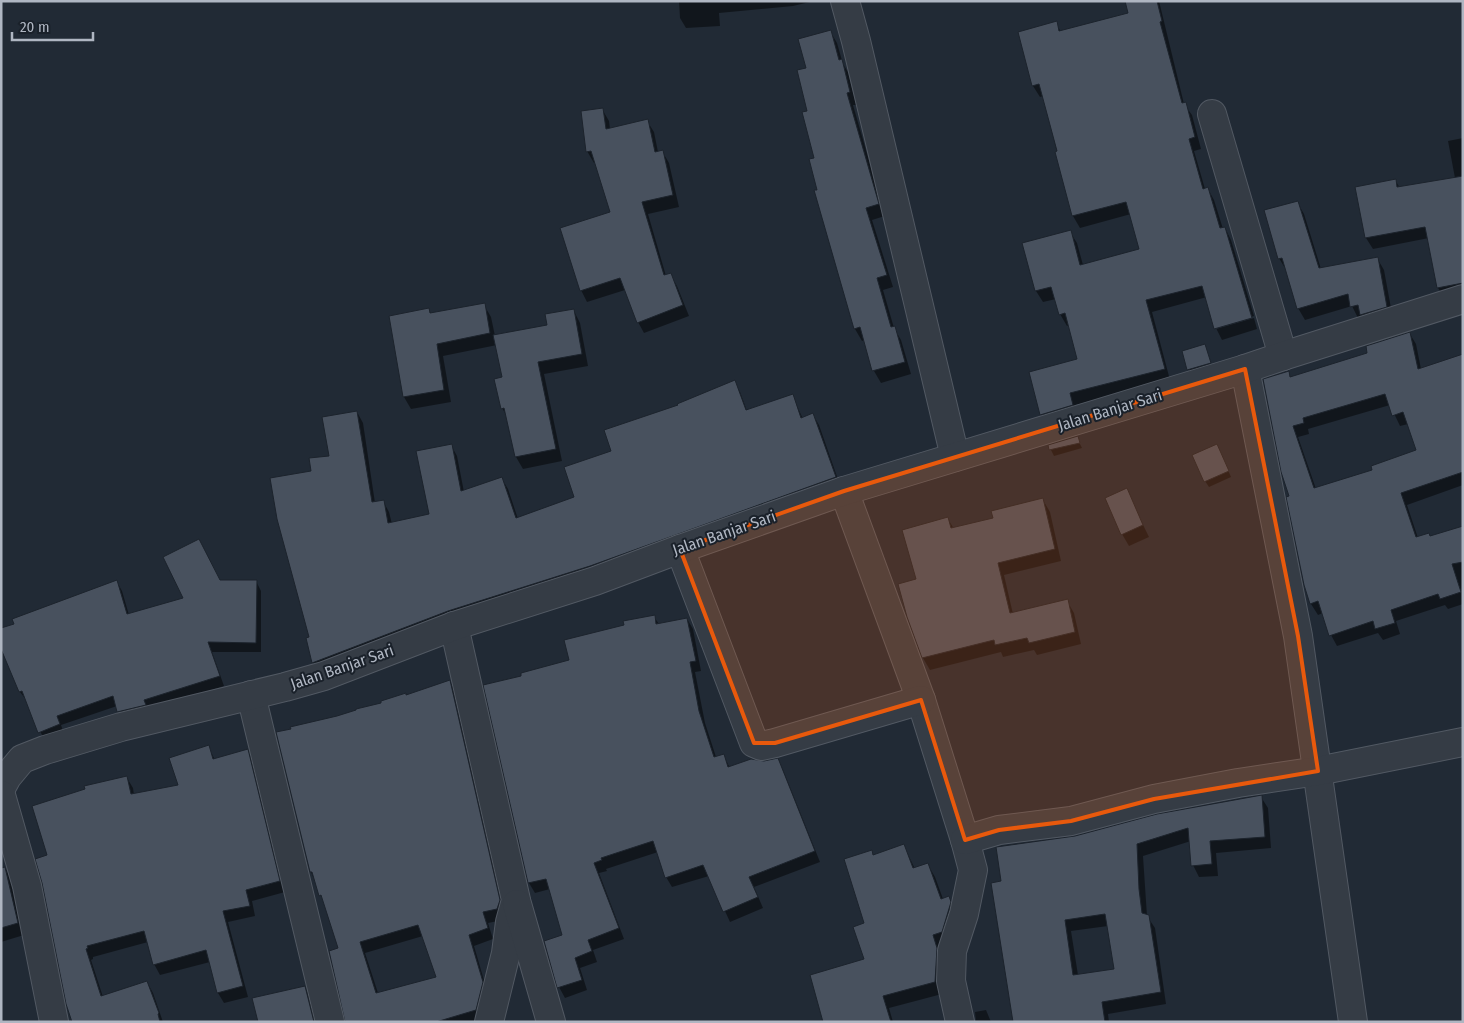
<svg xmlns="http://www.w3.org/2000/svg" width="1464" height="1023" font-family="'Fira Sans Condensed',sans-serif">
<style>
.shadow{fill:#0007;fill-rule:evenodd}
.building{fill:#48515e;stroke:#1c232c;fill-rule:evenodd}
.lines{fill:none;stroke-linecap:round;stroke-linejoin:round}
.minor-casing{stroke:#525963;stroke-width:30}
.minor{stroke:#353c45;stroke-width:28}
.marked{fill:#e8590c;fill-opacity:0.2;stroke:#e8590c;stroke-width:4;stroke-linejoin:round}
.labels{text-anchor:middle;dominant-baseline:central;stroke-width:4;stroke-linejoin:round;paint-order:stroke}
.street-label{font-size:16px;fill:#afb6c2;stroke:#1a212a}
</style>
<rect width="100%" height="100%" fill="#212a35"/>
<g class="shadow">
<path d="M 679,1 L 814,1 L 793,6 L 719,13 L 720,26 L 686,28 L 680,18 Z"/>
<path d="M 1126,1 L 1159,1 L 1184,104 L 1192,115 L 1201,149 L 1194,151 L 1205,189 L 1208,189 L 1214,200 L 1223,229 L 1225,228 L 1231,240 L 1254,316 L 1216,327 L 1216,329 L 1254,318 L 1257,329 L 1222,340 L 1216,328 L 1207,297 L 1152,312 L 1170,380 L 1076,405 L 1079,417 L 1048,426 L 1041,415 L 1078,360 L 1069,325 L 1067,326 L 1060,314 L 1056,299 L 1043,302 L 1036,291 L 1070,232 L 1077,243 L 1083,265 L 1140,250 L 1131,214 L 1080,228 L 1073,216 L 1043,96 L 1040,97 L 1033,86 L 1019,33 L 1056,23 L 1061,32 L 1130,14 Z"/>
<path d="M 830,31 L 837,43 L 843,64 L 848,72 L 856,105 L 853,105 L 885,216 L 872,220 L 893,287 L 883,290 L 894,328 L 901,340 L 911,374 L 881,383 L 874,371 L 865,340 L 862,341 L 855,329 L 818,191 L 816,159 L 808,112 L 808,69 Z"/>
<path d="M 602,109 L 609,121 L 610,129 L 647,121 L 654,132 L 658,152 L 662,151 L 669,163 L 679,207 L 648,214 L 666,276 L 670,274 L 677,286 L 689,316 L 644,333 L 638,322 L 625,290 L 587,302 L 581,290 L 611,213 L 595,163 L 594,163 L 587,151 Z"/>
<path d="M 1463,138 L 1463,295 L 1445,299 L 1438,288 L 1429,238 L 1373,249 L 1366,238 L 1357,188 L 1395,180 L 1400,188 L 1455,178 L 1448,141 Z"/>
<path d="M 1297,202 L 1304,214 L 1321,269 L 1377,258 L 1384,270 L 1393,319 L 1358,318 L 1352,306 L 1305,320 L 1298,308 L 1286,270 L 1279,258 Z"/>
<path d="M 484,305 L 491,317 L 495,336 L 549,326 L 574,311 L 580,323 L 588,366 L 544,374 L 562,461 L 523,469 L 516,457 L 508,418 L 502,408 L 503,378 L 497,345 L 443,356 L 451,402 L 411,409 L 404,397 L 429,310 L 431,314 Z"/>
<path d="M 1410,334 L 1416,344 L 1421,369 L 1463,355 L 1463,485 L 1407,505 L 1418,538 L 1430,538 L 1463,527 L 1463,604 L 1448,609 L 1445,605 L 1396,621 L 1400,634 L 1383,640 L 1378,633 L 1337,646 L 1331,635 L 1323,613 L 1318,615 L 1311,604 L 1305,584 L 1291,497 L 1288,372 L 1291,378 L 1369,354 ZM 1390,405 L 1400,426 L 1408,424 L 1417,451 L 1374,471 L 1316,489 L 1298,437 L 1309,434 L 1308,429 Z"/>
<path d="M 1205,346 L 1213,369 L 1192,375 L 1189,370 L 1184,352 Z"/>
<path d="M 734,382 L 740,392 L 747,411 L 792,395 L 803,419 L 813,415 L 819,425 L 841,488 L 319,673 L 313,663 L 307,639 L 311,638 L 313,472 L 330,457 L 357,412 L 363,423 L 375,503 L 383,501 L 389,512 L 392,524 L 430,515 L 451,445 L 457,456 L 464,492 L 502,479 L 508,489 L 518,519 L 576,497 L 613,452 L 679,406 Z"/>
<path d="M 1077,438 L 1082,448 L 1054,456 L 1049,446 Z"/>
<path d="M 1217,445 L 1231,477 L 1209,487 L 1205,481 Z"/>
<path d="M 1126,490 L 1149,537 L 1129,546 L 1122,534 Z"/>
<path d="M 1043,500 L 1050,512 L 1061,561 L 1004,575 L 1013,614 L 1067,601 L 1074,613 L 1081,644 L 1037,655 L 1034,650 L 1003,657 L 1001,652 L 930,670 L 923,658 L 917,580 L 948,519 L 954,529 L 994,519 Z"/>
<path d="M 220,581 L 256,581 L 261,591 L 261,652 L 212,652 L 224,686 L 149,710 L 124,721 L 117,706 L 61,725 L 64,734 L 45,742 L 27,701 L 20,692 L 1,645 L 117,582 L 122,591 L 129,615 L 185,598 Z"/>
<path d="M 654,617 L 659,624 L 687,619 L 693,629 L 701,671 L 695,672 L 705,723 L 716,757 L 723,755 L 730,768 L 777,760 L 783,770 L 820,862 L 754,887 L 763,908 L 730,922 L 709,876 L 672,887 L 666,877 L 658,852 L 606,869 L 607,871 L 599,873 L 624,939 L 593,950 L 597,962 L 580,968 L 587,990 L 565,998 L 559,987 L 564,935 L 550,889 L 535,893 L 529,883 L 523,677 L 571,660 L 625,626 Z"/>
<path d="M 450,681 L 456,692 L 505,911 L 503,920 L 488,923 L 493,939 L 474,946 L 488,994 L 478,1022 L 346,1022 L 340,949 L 325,904 L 311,872 L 337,718 ZM 423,936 L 437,978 L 378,993 L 365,953 Z"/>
<path d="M 208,746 L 215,760 L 247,750 L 254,761 L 285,892 L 252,901 L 255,916 L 228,922 L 248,997 L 224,1003 L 218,993 L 210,962 L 160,975 L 154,964 L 148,942 L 93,957 L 93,959 L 91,960 L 103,997 L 147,982 L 153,993 L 163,1022 L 74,1022 L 49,856 L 127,778 L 133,788 L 134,795 L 180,786 Z"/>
<path d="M 1261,797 L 1268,808 L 1271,848 L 1216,853 L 1218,876 L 1199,877 L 1193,865 L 1191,841 L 1143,856 L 1147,916 L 1155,928 L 1166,1004 L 1108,1014 L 1109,1022 L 1015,1022 L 1003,882 L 1075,837 ZM 1108,926 L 1116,970 L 1078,975 L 1071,931 Z"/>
<path d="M 904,846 L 915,869 L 928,865 L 935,877 L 943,899 L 948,898 L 955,910 L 942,994 L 889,1008 L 893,1022 L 825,1022 L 866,960 L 866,924 L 871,852 L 874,856 Z"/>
<path d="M 5,868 L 12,880 L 24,935 L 1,942 L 1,869 Z"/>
<path d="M 305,987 L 311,998 L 317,1022 L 259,1022 Z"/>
<path d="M 986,1010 L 991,1022 L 976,1022 L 975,1012 Z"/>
</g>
<g class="building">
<path d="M 1125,1 L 1157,1 L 1162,21 L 1160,22 L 1182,103 L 1186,102 L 1195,137 L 1189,139 L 1203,189 L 1208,187 L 1220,228 L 1225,227 L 1252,318 L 1214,329 L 1202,286 L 1146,300 L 1165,369 L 1070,393 L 1073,405 L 1040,415 L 1029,372 L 1077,359 L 1065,313 L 1059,315 L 1051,287 L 1035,291 L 1022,243 L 1071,230 L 1080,265 L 1139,249 L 1126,202 L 1072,216 L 1055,152 L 1057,151 L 1039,84 L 1032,86 L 1018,32 L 1057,21 L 1059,31 L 1128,13 Z"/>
<path d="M 831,30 L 839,60 L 842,59 L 850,92 L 847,93 L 879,204 L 866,208 L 887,275 L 877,278 L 891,327 L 895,326 L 905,362 L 872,371 L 860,327 L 854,329 L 814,190 L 817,190 L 809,159 L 814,158 L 802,112 L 807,111 L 797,70 L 806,68 L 798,39 Z"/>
<path d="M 603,108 L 606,129 L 648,119 L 655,152 L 663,150 L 673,195 L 642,202 L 664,275 L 671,273 L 683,305 L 637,323 L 620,278 L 580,291 L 560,228 L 610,212 L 591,151 L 586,152 L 581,111 Z"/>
<path d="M 1463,176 L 1463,283 L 1437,288 L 1425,227 L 1365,238 L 1355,187 L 1396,179 L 1397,187 Z"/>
<path d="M 1298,201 L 1319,268 L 1378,257 L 1387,307 L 1360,315 L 1358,305 L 1350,307 L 1348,294 L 1297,309 L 1282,258 L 1278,259 L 1264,210 Z"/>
<path d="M 485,303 L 490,333 L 437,344 L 444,390 L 403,397 L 389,316 L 429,308 L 430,313 Z"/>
<path d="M 574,309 L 582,354 L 538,362 L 556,449 L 515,457 L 504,408 L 501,409 L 494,379 L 502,377 L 493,335 L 547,325 L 545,314 Z"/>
<path d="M 1410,332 L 1418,369 L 1463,354 L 1463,472 L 1401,493 L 1416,537 L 1429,533 L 1430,536 L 1463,526 L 1463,562 L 1452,564 L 1461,592 L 1440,599 L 1438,594 L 1391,610 L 1395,623 L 1375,629 L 1373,621 L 1329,636 L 1318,601 L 1310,604 L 1304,585 L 1286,497 L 1289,496 L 1281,472 L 1263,379 L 1289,371 L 1290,377 L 1367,353 L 1366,346 ZM 1385,394 L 1392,416 L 1403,412 L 1416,450 L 1371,466 L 1372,470 L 1314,488 L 1293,426 L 1304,423 L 1303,418 Z"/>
<path d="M 1205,344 L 1211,363 L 1187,370 L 1182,351 Z"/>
<path d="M 735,380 L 746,410 L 793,394 L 801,418 L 813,413 L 836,477 L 590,566 L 448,611 L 312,663 L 306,638 L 309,637 L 277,519 L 270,478 L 311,471 L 309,458 L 329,456 L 322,417 L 357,411 L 372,502 L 384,500 L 388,523 L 429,514 L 416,451 L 452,444 L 461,491 L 502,477 L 516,518 L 574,497 L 564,467 L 611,451 L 604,430 L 678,405 L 677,404 Z"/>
<path d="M 1078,436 L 1080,443 L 1049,450 L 1048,445 Z"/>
<path d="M 1217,444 L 1229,471 L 1204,482 L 1192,455 Z"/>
<path d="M 1127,488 L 1143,525 L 1121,535 L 1105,498 Z"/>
<path d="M 1043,498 L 1055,549 L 998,563 L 1010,613 L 1068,599 L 1075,632 L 1029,643 L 1027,638 L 995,645 L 994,640 L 922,658 L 907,617 L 898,584 L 916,579 L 902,530 L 948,517 L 951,528 L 993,518 L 991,511 Z"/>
<path d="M 199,539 L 220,580 L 257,580 L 256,643 L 208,642 L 220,676 L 144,700 L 146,705 L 117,712 L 113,696 L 57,716 L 60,724 L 38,733 L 22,691 L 19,692 L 1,649 L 1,628 L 14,624 L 12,619 L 117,580 L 127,614 L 183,598 L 163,557 Z"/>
<path d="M 655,615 L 656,624 L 687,618 L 696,661 L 690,662 L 699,711 L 714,757 L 724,754 L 728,767 L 751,759 L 764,761 L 778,758 L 815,851 L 749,877 L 758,897 L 723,912 L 703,865 L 665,878 L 653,841 L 601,858 L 602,860 L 594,863 L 619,928 L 588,940 L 592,951 L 575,958 L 582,980 L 557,988 L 544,941 L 562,935 L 546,879 L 528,883 L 483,685 L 521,676 L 521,673 L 569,660 L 564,640 L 624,625 L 623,621 Z"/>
<path d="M 450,680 L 500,900 L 497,909 L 483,912 L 488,928 L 469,935 L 483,982 L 476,1010 L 436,1022 L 345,1022 L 329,951 L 338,948 L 321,895 L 319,896 L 312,872 L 310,872 L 276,732 L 291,729 L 290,727 L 337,716 L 356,710 L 356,709 L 381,703 L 381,701 L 406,693 L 406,695 ZM 418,925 L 436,977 L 376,993 L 360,942 Z"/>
<path d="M 209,745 L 213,759 L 248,749 L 280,881 L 246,890 L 250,906 L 223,911 L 243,986 L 217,993 L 206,950 L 153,965 L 144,931 L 87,946 L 88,948 L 86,949 L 101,996 L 147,981 L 159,1013 L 158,1014 L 160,1022 L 72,1022 L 66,1004 L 42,883 L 35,859 L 47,855 L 32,806 L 85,789 L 84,786 L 127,776 L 131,794 L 178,785 L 169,758 Z"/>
<path d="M 1262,795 L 1265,837 L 1210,841 L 1212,864 L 1191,866 L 1188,828 L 1137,844 L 1139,889 L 1142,913 L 1149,915 L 1161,992 L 1102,1002 L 1105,1022 L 1013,1022 L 991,883 L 1001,881 L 996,847 L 1075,836 L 1157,814 ZM 1105,914 L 1114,969 L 1073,975 L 1065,920 Z"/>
<path d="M 904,844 L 913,868 L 928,863 L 941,899 L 949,896 L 951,902 L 942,932 L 933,935 L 937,948 L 935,982 L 883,996 L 891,1022 L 823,1022 L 810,975 L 864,959 L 853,927 L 864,923 L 844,859 L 872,850 L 873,855 Z"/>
<path d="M 5,867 L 18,923 L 1,928 L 1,868 Z"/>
<path d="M 305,986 L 314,1022 L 258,1022 L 252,998 Z"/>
</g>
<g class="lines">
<g class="minor-casing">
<g id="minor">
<path d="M 845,1 L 856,41 L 955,457"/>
<path d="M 1212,114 L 1283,356"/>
<path d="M 1245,369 L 1298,636 L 1353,1022"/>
<path d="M 844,491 L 921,700 L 965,840 L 973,870 L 964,914 L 952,951 L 951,981 L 960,1022"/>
<path d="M 680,549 L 754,743 L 761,746 L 775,743 L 921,700"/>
<path d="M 454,626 L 516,900 L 510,922 L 506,953 L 489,1022"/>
<path d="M 251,695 L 330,1022"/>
<path d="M 1,788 L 7,777 L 22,759 L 45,750 L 121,727 L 285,687 L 324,676 L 454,626 L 595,581 L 680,549 L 844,491 L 1245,369 L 1283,356 L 1463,299"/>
<path d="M 1,795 L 27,886 L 54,1022"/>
<path d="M 965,840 L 999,830 L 1071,821 L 1154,799 L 1238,783 L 1318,771 L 1463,742"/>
<path d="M 517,904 L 551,1022"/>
</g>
</g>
<use href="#minor" class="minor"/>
</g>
<path class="marked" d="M 1245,369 L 1298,636 L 1318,771 L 1154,799 L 1071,821 L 999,830 L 965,840 L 921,700 L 775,743 L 754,743 L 680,549 L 844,491 Z"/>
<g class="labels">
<g class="street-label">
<text transform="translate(1110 410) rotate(-17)">Jalan Banjar Sari</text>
<text transform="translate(724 533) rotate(-19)">Jalan Banjar Sari</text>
<text transform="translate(342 667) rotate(-19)">Jalan Banjar Sari</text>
</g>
</g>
<rect width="1464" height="1023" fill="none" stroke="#afb6c2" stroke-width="5"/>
<path d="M12 32v8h81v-8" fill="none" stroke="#afb6c2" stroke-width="2.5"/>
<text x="20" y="32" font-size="15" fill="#afb6c2" stroke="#1a212a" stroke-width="4" paint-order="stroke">20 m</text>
</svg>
